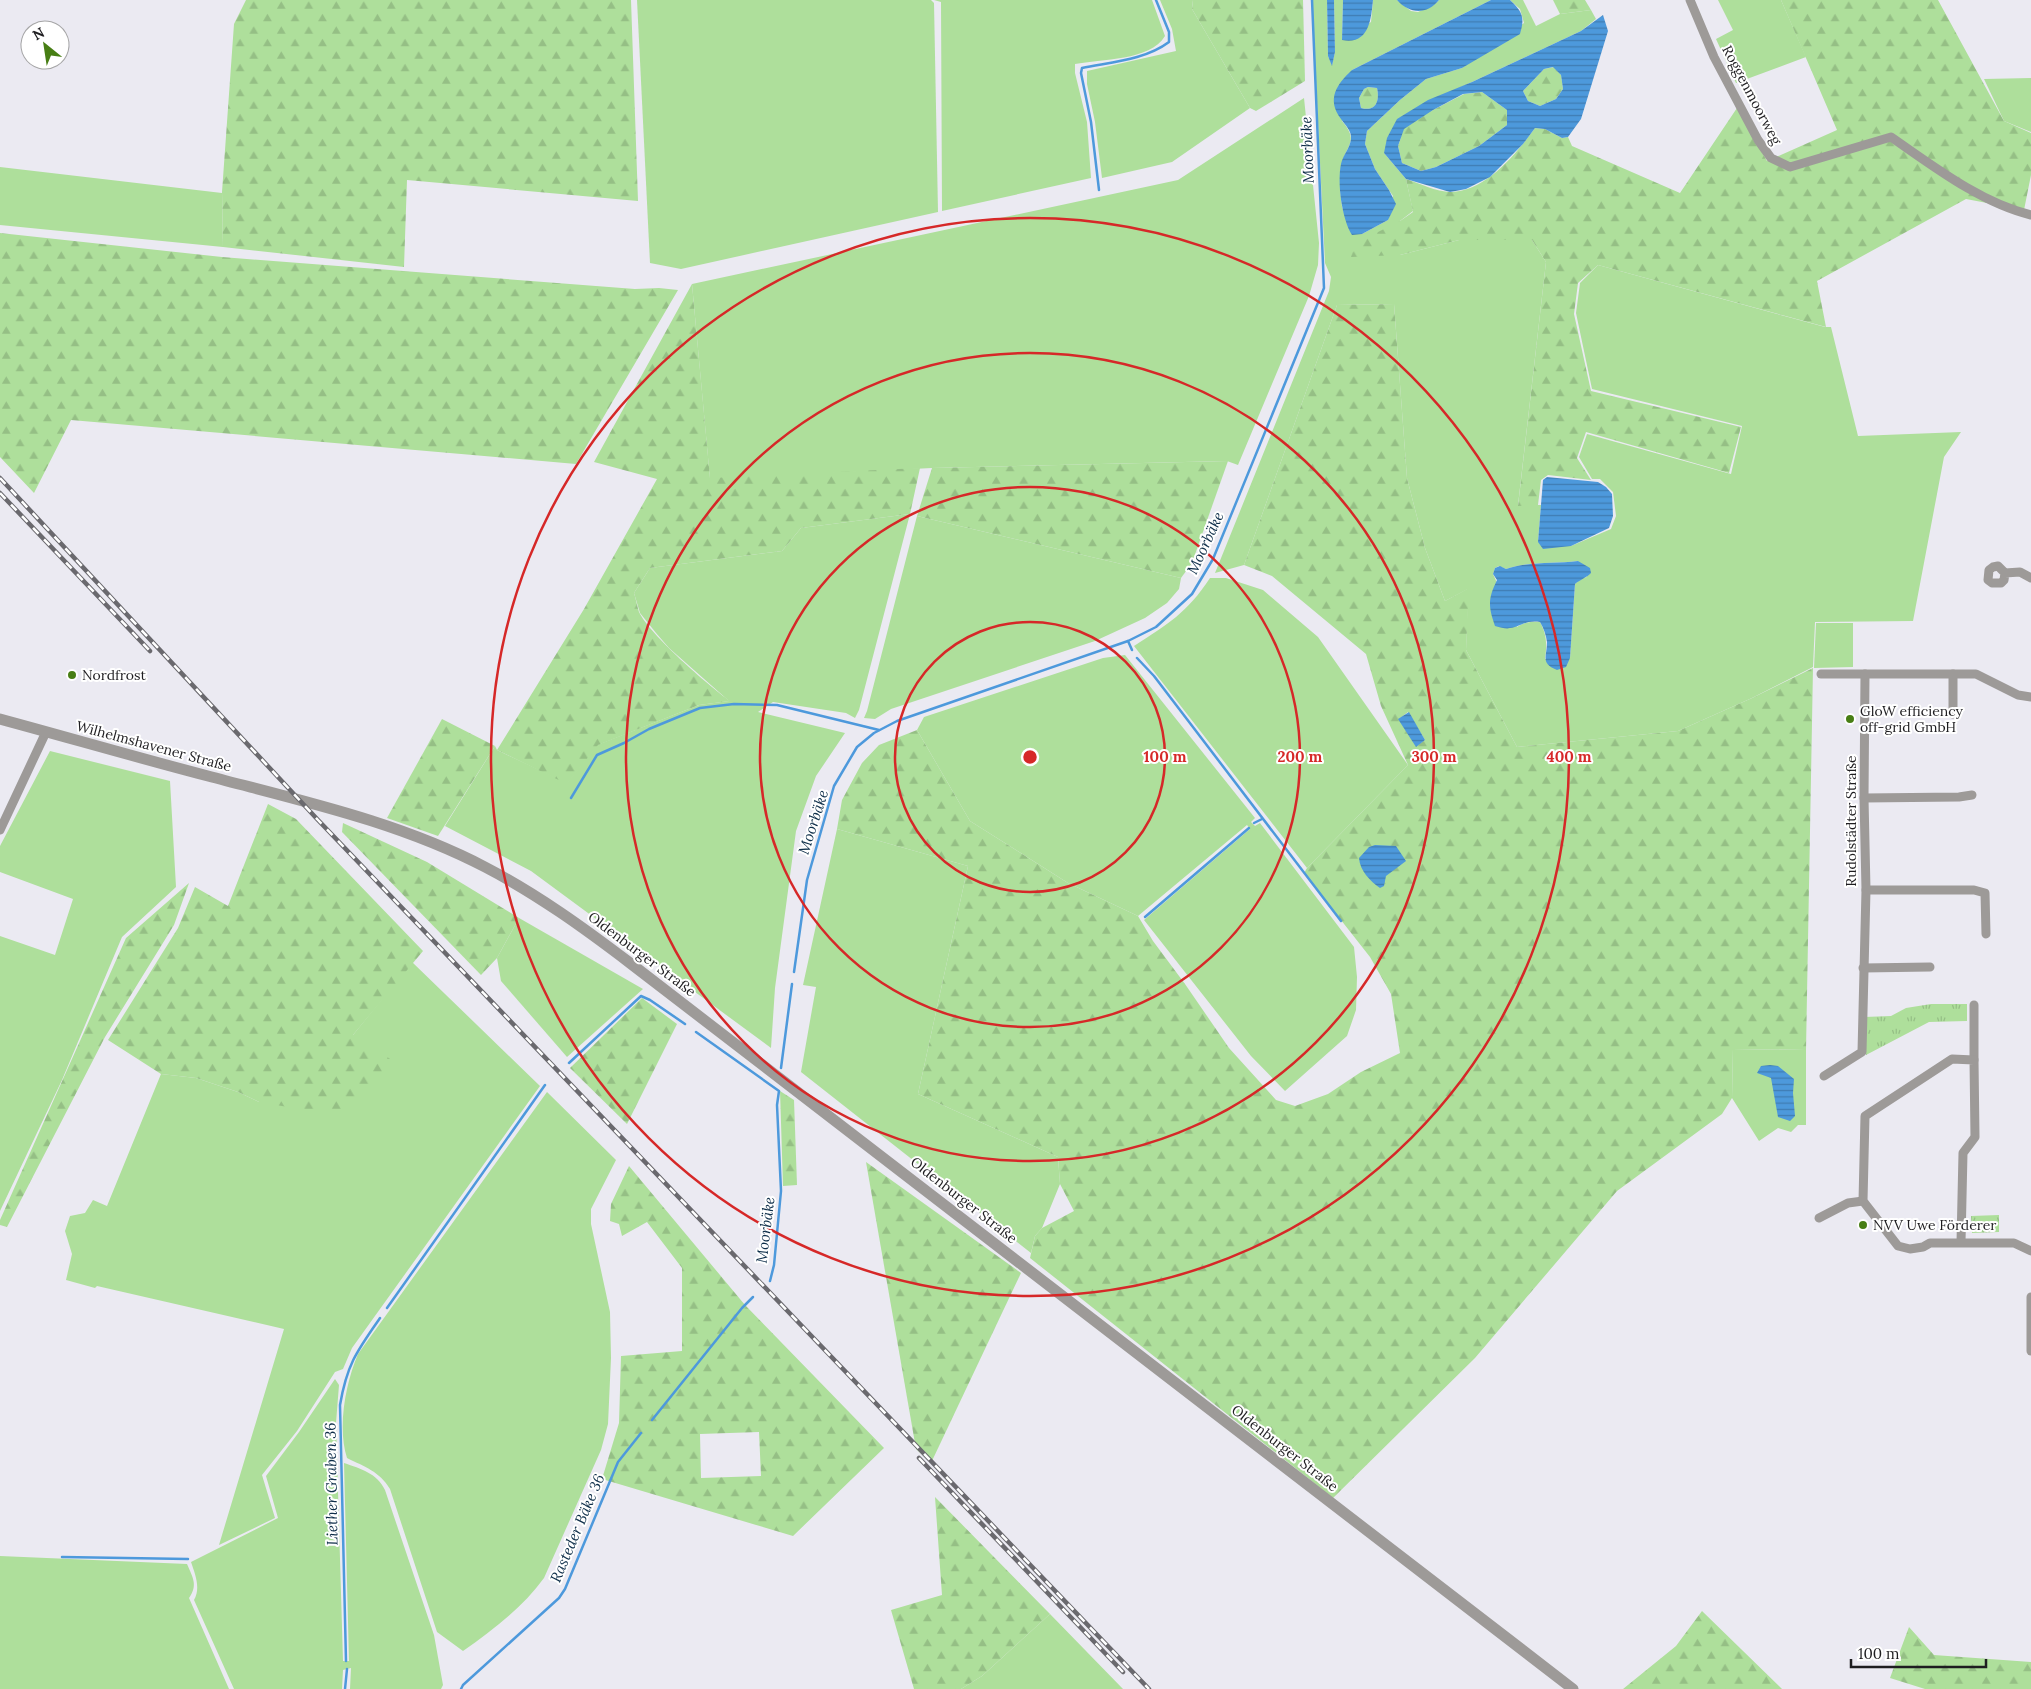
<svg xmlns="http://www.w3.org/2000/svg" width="2031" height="1689" font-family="Lora,serif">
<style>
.grass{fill:#aedf9b;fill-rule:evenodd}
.forest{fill:url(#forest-firs);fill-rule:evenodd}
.park{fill:url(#park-tufts)}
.water{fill:url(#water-rules);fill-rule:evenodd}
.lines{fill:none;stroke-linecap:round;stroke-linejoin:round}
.stream{stroke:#4d99dc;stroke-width:2.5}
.minor{stroke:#9d9a98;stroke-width:9}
.tertiary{stroke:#9d9a98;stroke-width:11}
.rail-casing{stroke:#6a696e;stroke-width:4.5}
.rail{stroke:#fff;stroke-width:2.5;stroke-dasharray:8;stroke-linecap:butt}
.ring{fill:none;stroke:#d62828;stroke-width:2.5}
.poi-dot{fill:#477e14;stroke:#fff;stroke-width:2}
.labels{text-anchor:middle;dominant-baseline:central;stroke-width:4;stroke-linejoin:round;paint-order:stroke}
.street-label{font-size:14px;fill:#1e1d20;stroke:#fff}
.poi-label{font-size:14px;fill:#1e1d20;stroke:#fff;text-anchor:start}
.water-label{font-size:15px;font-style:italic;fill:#0e2e49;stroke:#fff}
.centre{fill:#d62828;stroke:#fff;stroke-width:2.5}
.ring-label{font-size:15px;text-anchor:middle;font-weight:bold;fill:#d62828;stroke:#fff;stroke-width:4;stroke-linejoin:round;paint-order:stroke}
</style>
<defs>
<pattern id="forest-firs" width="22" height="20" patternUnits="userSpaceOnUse" patternTransform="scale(1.25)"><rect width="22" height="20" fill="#aedf9b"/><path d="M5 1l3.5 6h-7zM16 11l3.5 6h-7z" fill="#95bf85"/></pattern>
<pattern id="park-tufts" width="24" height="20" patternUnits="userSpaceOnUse" patternTransform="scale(1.25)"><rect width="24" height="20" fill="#aedf9b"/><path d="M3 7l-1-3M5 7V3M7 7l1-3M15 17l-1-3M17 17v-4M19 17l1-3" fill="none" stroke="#95bf85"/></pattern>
<pattern id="water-rules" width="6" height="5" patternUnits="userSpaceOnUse" patternTransform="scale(1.25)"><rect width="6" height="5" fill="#4d99dc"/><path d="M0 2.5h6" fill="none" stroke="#3f7cb2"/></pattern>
</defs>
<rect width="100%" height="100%" fill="#ebeaf2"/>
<g class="grass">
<path d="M 637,0 L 931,0 L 934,3 L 938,212 L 681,269 L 650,263 Z"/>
<path d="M 934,0 L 1152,0 L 1165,36 C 1150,61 1101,59 1075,64 L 1075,73 L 1087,122 L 1091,178 L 942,211 L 941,2 Z"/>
<path d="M 1160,0 L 1193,0 L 1192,9 L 1250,108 L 1172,162 L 1102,178 L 1095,122 L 1087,84 L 1087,71 L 1176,51 L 1172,29 Z"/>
<path d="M 1312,0 L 1327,0 L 1328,56 L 1332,65 L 1335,52 L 1334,0 L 1343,0 L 1342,40 L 1371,22 L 1373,0 L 1397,0 L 1411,11 L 1418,12 L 1436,3 L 1439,0 L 1491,0 L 1352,70 L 1342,121 C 1359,141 1347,144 1342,163 C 1339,172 1340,201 1343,210 C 1345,218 1357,227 1362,234 L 1388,220 L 1393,196 L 1375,169 L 1365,144 L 1367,131 L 1400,100 L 1426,79 L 1462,68 L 1524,23 L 1520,9 L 1510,0 L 1523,0 L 1536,26 L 1560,14 L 1591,10 L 1596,19 L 1581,31 L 1457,89 L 1384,153 L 1406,179 L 1413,211 L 1400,221 L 1400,255 L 1459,240 L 1532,240 L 1546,262 L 1518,505 L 1541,505 L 1538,542 L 1571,546 L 1611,529 L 1616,516 L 1613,492 L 1600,479 L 1592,479 L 1579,457 L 1587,434 L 1731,474 L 1742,426 L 1592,389 L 1576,313 L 1580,283 L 1598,265 L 1825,327 L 1831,327 L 1858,436 L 1961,432 L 1944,457 L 1913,621 L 1815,622 L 1813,667 L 1752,698 L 1678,731 L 1517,747 L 1466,650 L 1468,589 L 1445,601 L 1425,548 L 1407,478 L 1394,304 L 1337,305 L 1244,565 L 1215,573 L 1329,291 L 1331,277 L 1325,263 ZM 1578,561 L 1587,577 L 1582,578 L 1575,584 L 1570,658 L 1545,659 C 1547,645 1547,635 1540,622 C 1531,621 1525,622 1517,627 L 1493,574 L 1495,568 L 1499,566 L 1506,569 C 1530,561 1554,564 1578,561 Z"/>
<path d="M 1718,0 L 1781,0 L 1806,57 L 1736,83 L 1716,39 L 1733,30 Z"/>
<path d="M 2031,78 L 2031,132 L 2004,121 L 1984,79 Z"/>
<path d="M 1304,98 L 1319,243 L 1318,265 L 1309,296 L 1238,465 L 1227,461 L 932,468 L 710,479 L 692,284 L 1178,180 Z"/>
<path d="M 0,167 L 222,193 L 223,247 L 0,225 Z"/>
<path d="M 910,514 L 859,710 L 855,718 L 846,713 L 773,702 L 758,712 L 845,733 L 816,776 L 796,831 L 775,988 L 771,1048 L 531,871 L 445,826 L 495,746 L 497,750 L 567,783 L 597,745 L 699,705 L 729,701 L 669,648 L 656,633 L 640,613 L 634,593 L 650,568 L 782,551 L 801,528 Z"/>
<path d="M 917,516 L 1181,578 L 1179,589 L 1167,603 L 1145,618 L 1095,641 L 891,709 L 875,719 L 864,718 L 867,711 Z"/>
<path d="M 1210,578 L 1226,578 L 1263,590 L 1318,637 L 1408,765 L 1307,868 L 1134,646 C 1168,624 1187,613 1210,578 Z"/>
<path d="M 1816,623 L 1853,623 L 1853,667 L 1814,668 Z"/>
<path d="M 1125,655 L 1255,818 L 1251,822 L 1255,826 L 1260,823 L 1354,947 L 1357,977 L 1356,1010 L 1347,1036 L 1285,1091 L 1251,1056 L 1144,920 L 1250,829 L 1247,825 L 1138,916 L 1068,883 L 970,821 L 917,730 L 924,717 L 1103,658 Z"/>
<path d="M 50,751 L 170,781 L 176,887 L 122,937 L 62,1080 L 0,1211 L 0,936 L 55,955 L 73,899 L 0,872 L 0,846 Z"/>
<path d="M 837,829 L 968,866 L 918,1094 L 1058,1157 L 1060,1184 L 1042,1228 L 1035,1236 L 1031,1253 L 801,1072 L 816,987 L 803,985 Z"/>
<path d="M 519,918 L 643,989 L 567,1057 L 501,981 L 497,958 Z"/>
<path d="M 412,962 L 540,1086 L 352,1348 L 343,1369 L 335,1372 L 297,1431 L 262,1475 L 275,1518 L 219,1545 L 284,1329 L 97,1286 L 95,1288 L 66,1280 L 72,1254 L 65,1231 L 70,1216 L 85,1213 L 93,1200 L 107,1206 L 161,1074 L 196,1078 L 238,1092 L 259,1102 L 353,1035 Z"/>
<path d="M 1733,1049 L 1806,1050 L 1806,1125 L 1798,1125 L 1791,1132 L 1778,1128 L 1759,1141 L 1732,1098 Z"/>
<path d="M 547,1092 L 616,1160 L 591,1209 L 591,1224 L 610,1312 L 611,1358 L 608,1424 L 601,1450 L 544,1578 C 523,1607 493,1630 463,1651 L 437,1632 L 390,1489 C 379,1471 365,1467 347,1458 C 337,1427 346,1382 358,1354 Z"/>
<path d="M 335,1379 L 339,1385 L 336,1423 L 343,1661 L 349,1661 L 344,1463 C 361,1469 377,1473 385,1490 L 434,1635 L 443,1685 L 441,1689 L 350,1689 L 351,1668 L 343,1670 L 342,1689 L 234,1689 L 194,1600 C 201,1588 195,1574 191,1562 L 278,1518 L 266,1476 L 299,1432 Z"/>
<path d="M 0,1556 L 187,1564 C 193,1578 198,1585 189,1598 L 229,1689 L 0,1689 Z"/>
<path d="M 1050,1614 L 1123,1689 L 961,1689 L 982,1676 Z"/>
</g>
<g class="forest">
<path d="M 246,0 L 631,0 L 638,201 L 407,180 L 404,267 L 223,247 L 222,192 L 234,24 Z"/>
<path d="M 1193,0 L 1303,0 L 1305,81 L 1256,111 L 1250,108 L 1192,9 Z"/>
<path d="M 1553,0 L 1585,0 L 1591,10 L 1560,14 Z"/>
<path d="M 1781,0 L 1938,0 L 2004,121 L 2031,133 L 2031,175 L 2024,210 L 1966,199 L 1817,281 L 1826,327 L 1598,265 L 1578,283 L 1574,314 L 1591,391 L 1741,427 L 1729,473 L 1586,432 L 1577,458 L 1591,480 L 1548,475 L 1541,480 L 1538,505 L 1518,506 L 1546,262 L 1532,240 L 1459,240 L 1400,255 L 1351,257 L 1354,244 L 1400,221 L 1413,212 L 1406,179 C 1419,183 1436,192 1451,192 C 1486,191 1516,154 1535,128 L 1545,129 L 1562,138 L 1568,137 L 1572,146 L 1680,193 L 1737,108 L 1767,161 L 1837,130 Z"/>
<path d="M 1554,67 L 1561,75 L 1563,89 L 1556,99 L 1540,106 L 1528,101 L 1523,91 L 1544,69 Z"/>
<path d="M 1368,87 L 1377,88 C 1380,101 1376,112 1361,108 L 1359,98 L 1364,89 Z"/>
<path d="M 1482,92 L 1507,110 L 1507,125 L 1479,146 L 1436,167 L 1421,171 L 1402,163 L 1398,146 L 1404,129 L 1433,110 L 1464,94 Z"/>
<path d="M 0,233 L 222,257 L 635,289 L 659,288 L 678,290 L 576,464 L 71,420 L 34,493 L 0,457 Z"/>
<path d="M 692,284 L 710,478 L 920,468 L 910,514 L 801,528 L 782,551 L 650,568 L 634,593 C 636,599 637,606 639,612 C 650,635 708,685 730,701 L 699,705 L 598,745 L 567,784 L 497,750 L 584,609 L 657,479 L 594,462 Z"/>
<path d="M 1394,304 L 1407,478 L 1425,548 L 1445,601 L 1469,588 L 1466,650 L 1517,747 L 1678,731 L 1752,698 L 1813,668 L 1806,1050 L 1733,1049 L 1732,1098 L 1722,1114 L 1617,1191 L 1475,1358 L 1333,1498 L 1030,1258 L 1035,1236 L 1042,1228 L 1074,1211 L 1060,1184 L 1058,1157 L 918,1094 L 968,866 L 837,829 L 842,800 L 862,763 L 879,745 L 917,730 L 970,821 L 1068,883 L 1138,916 L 1153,941 L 1185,984 L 1229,1048 L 1276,1100 L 1295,1106 L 1328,1094 L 1361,1072 L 1400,1053 L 1391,994 L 1370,957 L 1304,873 L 1307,868 L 1408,765 L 1381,706 L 1366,654 L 1272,576 L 1244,565 L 1337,305 ZM 1408,712 L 1425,740 L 1416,746 L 1399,719 Z"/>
<path d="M 1228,461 L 1192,563 L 1181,578 L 917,516 L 932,468 Z"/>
<path d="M 442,719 L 495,746 L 438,836 L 387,818 Z"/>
<path d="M 268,804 L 296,819 L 423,951 L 353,1035 L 398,1064 L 350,1110 L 328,1114 L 259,1102 L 238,1092 L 196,1078 L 161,1074 L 108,1040 L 178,928 L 195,887 L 228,906 Z"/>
<path d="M 343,823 L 427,862 L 519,918 L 497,958 L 481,975 L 342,832 Z"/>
<path d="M 189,883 L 174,925 L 105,1037 L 7,1227 L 0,1225 L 0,1220 L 126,938 Z"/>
<path d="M 642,998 L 677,1024 L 627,1124 L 570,1068 Z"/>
<path d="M 780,1091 L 794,1100 L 797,1185 L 783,1186 Z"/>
<path d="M 866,1162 L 1021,1273 L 931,1463 L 916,1449 Z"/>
<path d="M 629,1166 L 745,1305 L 884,1448 L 793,1536 L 602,1479 L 619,1423 L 621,1356 L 682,1351 L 682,1268 L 647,1222 L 622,1236 L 619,1224 L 610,1221 L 611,1204 ZM 759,1432 L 761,1476 L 701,1478 L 700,1434 Z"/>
<path d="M 935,1497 L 1050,1614 L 982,1676 L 961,1689 L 914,1689 L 891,1610 L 942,1595 Z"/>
<path d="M 1702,1611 L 1782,1689 L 1623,1689 L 1676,1646 Z"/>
<path d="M 1909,1627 L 1934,1655 L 2031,1662 L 2031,1689 L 1925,1689 L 1890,1678 Z"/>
</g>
<g class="park">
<path d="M 1931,1004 L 1967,1004 L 1967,1021 L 1929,1022 L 1866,1055 L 1864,1017 L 1891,1016 L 1906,1008 Z"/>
<path d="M 1999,1215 L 1999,1232 L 1972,1233 L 1971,1216 Z"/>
</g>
<g class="water">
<path d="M 1327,0 L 1334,0 L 1335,52 L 1332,66 L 1328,56 Z"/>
<path d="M 1343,0 L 1373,0 C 1371,20 1369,45 1342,40 Z"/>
<path d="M 1397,0 L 1439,0 C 1427,15 1409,14 1397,0 Z"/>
<path d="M 1491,0 L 1510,0 C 1523,12 1525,18 1520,34 L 1462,68 L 1426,79 L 1400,100 L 1367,131 L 1365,144 L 1375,169 L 1389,190 L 1396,204 L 1388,220 L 1362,234 L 1352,235 C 1342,219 1337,183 1341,164 C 1343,155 1350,148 1351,139 C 1352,131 1345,125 1341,119 C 1326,99 1337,84 1352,70 ZM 1368,87 L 1377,88 C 1380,101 1376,112 1361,108 L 1359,98 L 1364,89 Z"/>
<path d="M 1603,15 L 1608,31 L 1581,119 L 1568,137 L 1562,138 L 1545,129 L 1535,128 L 1523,144 L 1490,177 L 1466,189 L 1450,192 L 1406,179 L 1384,153 L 1387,138 L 1397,119 L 1428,100 L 1472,82 L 1581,31 ZM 1553,67 L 1561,75 L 1563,89 L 1556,99 L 1540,106 L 1528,101 L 1523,91 L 1544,69 ZM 1482,92 L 1507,110 L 1507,125 L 1479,146 L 1436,167 L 1421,171 L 1402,163 L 1398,146 L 1404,129 L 1433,110 L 1463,94 Z"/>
<path d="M 1547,477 L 1598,482 L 1606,487 L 1612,494 L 1613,516 L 1609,528 L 1571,546 L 1543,549 L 1538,542 L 1543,480 Z"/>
<path d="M 1578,561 L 1590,568 L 1591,573 C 1586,578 1581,579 1575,584 L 1570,658 L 1566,667 L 1557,670 C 1540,663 1547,657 1547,642 C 1546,635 1544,629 1540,622 C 1519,619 1518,634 1495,626 C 1488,606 1488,599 1497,580 L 1493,574 L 1495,568 L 1500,566 L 1506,569 C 1530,561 1554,564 1578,561 Z"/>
<path d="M 1409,712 L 1425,740 L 1416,747 L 1398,719 Z"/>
<path d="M 1375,845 L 1396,846 L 1406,861 L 1386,876 L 1384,886 L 1380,888 C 1370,881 1360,871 1359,858 L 1369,847 Z"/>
<path d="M 1770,1065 L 1778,1066 L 1794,1079 L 1793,1093 L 1795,1116 L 1790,1121 L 1778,1117 L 1771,1078 L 1757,1073 L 1761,1066 Z"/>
</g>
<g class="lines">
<g class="stream">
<path d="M 1099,190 L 1091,122 L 1081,73 L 1082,68 C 1111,62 1145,60 1169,42 L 1169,32 L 1156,0"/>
<path d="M 1128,641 L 1132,650"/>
<path d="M 1137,658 L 1154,676 L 1341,921"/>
<path d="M 571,798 L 597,755 L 624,743 L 649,729 L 700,708 L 734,704 L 777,705 L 879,730"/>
<path d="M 1254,823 L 1262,819"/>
<path d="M 1145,917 L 1249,828"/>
<path d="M 794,972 L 807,880 L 834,786 L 857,747 L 874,733 L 897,721 L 1128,641 L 1156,627 L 1192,594 L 1213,559 L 1324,288 L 1312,0"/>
<path d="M 696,1032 L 779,1091 L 777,1105 L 781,1191 L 774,1265 L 770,1281"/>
<path d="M 569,1063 L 641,996 L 650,1000 L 685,1024"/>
<path d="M 781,1068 L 792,984"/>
<path d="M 387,1308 L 545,1085"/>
<path d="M 652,1420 L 742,1308 L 753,1297"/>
<path d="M 62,1557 L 188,1559"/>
<path d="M 346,1661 L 340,1405 C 347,1364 357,1351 380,1318"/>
<path d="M 345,1689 L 347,1669"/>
<path d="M 461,1689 L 463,1685 L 559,1598 L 565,1589 L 618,1462 L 641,1433"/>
</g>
<g class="minor">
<path d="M 1690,0 L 1714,57 L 1758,140 L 1771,158 L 1790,167 L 1891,137 C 1933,166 1981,203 2031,215"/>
<path d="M 2005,573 L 2004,580 L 2001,583 L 1992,583 L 1988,580 L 1989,570 L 1993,567 L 1998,566 L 2005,573 L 2020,572 L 2031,578"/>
<path d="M 1821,674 L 1865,674"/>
<path d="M 1953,674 L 1953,714"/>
<path d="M 1864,798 L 1959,797 L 1972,795"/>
<path d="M 0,830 L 46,732"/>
<path d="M 1866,890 L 1974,890 L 1985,893 L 1986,934"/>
<path d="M 1863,968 L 1930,967"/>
<path d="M 1974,1005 L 1974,1060"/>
<path d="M 1824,1076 L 1862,1052 L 1866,890 L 1864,798 L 1865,674 L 1976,674 L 2018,695 L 2031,697"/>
<path d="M 1819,1218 L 1848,1203 L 1863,1201"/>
<path d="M 1961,1242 L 1963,1153 L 1975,1137 L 1974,1060 L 1952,1059 L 1865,1116 L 1863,1201 L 1898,1246 L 1910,1249 L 1923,1247 L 1930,1243 L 2014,1243 L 2031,1251"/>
<path d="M 2031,1297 L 2031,1351"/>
</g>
<path class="tertiary" d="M 0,719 C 70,738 139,758 208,776 C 302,801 399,822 485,867 C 537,894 584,928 630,963 L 1573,1689"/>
<g class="rail-casing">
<g id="rail">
<path d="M 0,478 L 318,820 L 1149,1689"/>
<path d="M 0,493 L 150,651"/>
<path d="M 919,1458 L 1123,1672"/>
</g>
</g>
<use href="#rail" class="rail"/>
</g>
<g class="ring">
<circle cx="1030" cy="757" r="135"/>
<circle cx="1030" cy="757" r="270"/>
<circle cx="1030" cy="757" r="404"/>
<circle cx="1030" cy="757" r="539"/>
</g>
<g class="poi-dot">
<circle cx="72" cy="675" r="5"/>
<circle cx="1850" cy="719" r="5"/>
<circle cx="1863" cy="1225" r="5"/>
</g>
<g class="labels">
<g class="street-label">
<text transform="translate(1752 95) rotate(62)">Roggenmoorweg</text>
<text transform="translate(154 746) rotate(15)">Wilhelmshavener Straße</text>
<text transform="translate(1851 821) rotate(-90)">Rudolstädter Straße</text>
<text transform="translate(642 954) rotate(37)">Oldenburger Straße</text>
<text transform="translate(964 1200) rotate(38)">Oldenburger Straße</text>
<text transform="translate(1285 1448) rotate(38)">Oldenburger Straße</text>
</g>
<g class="poi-label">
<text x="82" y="675">Nordfrost</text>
<text x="1860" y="711">GloW efficiency<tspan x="1860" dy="16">off-grid GmbH</tspan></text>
<text x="1873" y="1225">NVV Uwe Förderer</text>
</g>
<g class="water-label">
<text transform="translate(1307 150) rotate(-92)">Moorbäke</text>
<text transform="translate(1205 543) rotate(-65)">Moorbäke</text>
<text transform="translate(813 822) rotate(-72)">Moorbäke</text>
<text transform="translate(765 1230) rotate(-83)">Moorbäke</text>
<text transform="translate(331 1484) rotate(-91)">Liether Graben 36</text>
<text transform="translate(577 1528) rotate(-67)">Rasteder Bäke 36</text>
</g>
</g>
<circle cx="1030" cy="757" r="8" class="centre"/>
<g class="ring-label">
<text x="1165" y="762">100 m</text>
<text x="1300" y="762">200 m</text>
<text x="1434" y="762">300 m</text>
<text x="1569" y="762">400 m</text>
</g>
<g transform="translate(45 45) rotate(330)"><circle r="24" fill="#ffffff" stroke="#a5a5a6"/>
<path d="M0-4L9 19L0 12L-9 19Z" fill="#477e14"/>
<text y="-8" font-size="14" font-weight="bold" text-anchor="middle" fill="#1e1d20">N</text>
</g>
<path d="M1851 1659v8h135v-8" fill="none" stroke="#1e1d20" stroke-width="2.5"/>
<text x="1858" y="1659" font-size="15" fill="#1e1d20" stroke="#ffffff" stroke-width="4" paint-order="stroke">100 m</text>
</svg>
